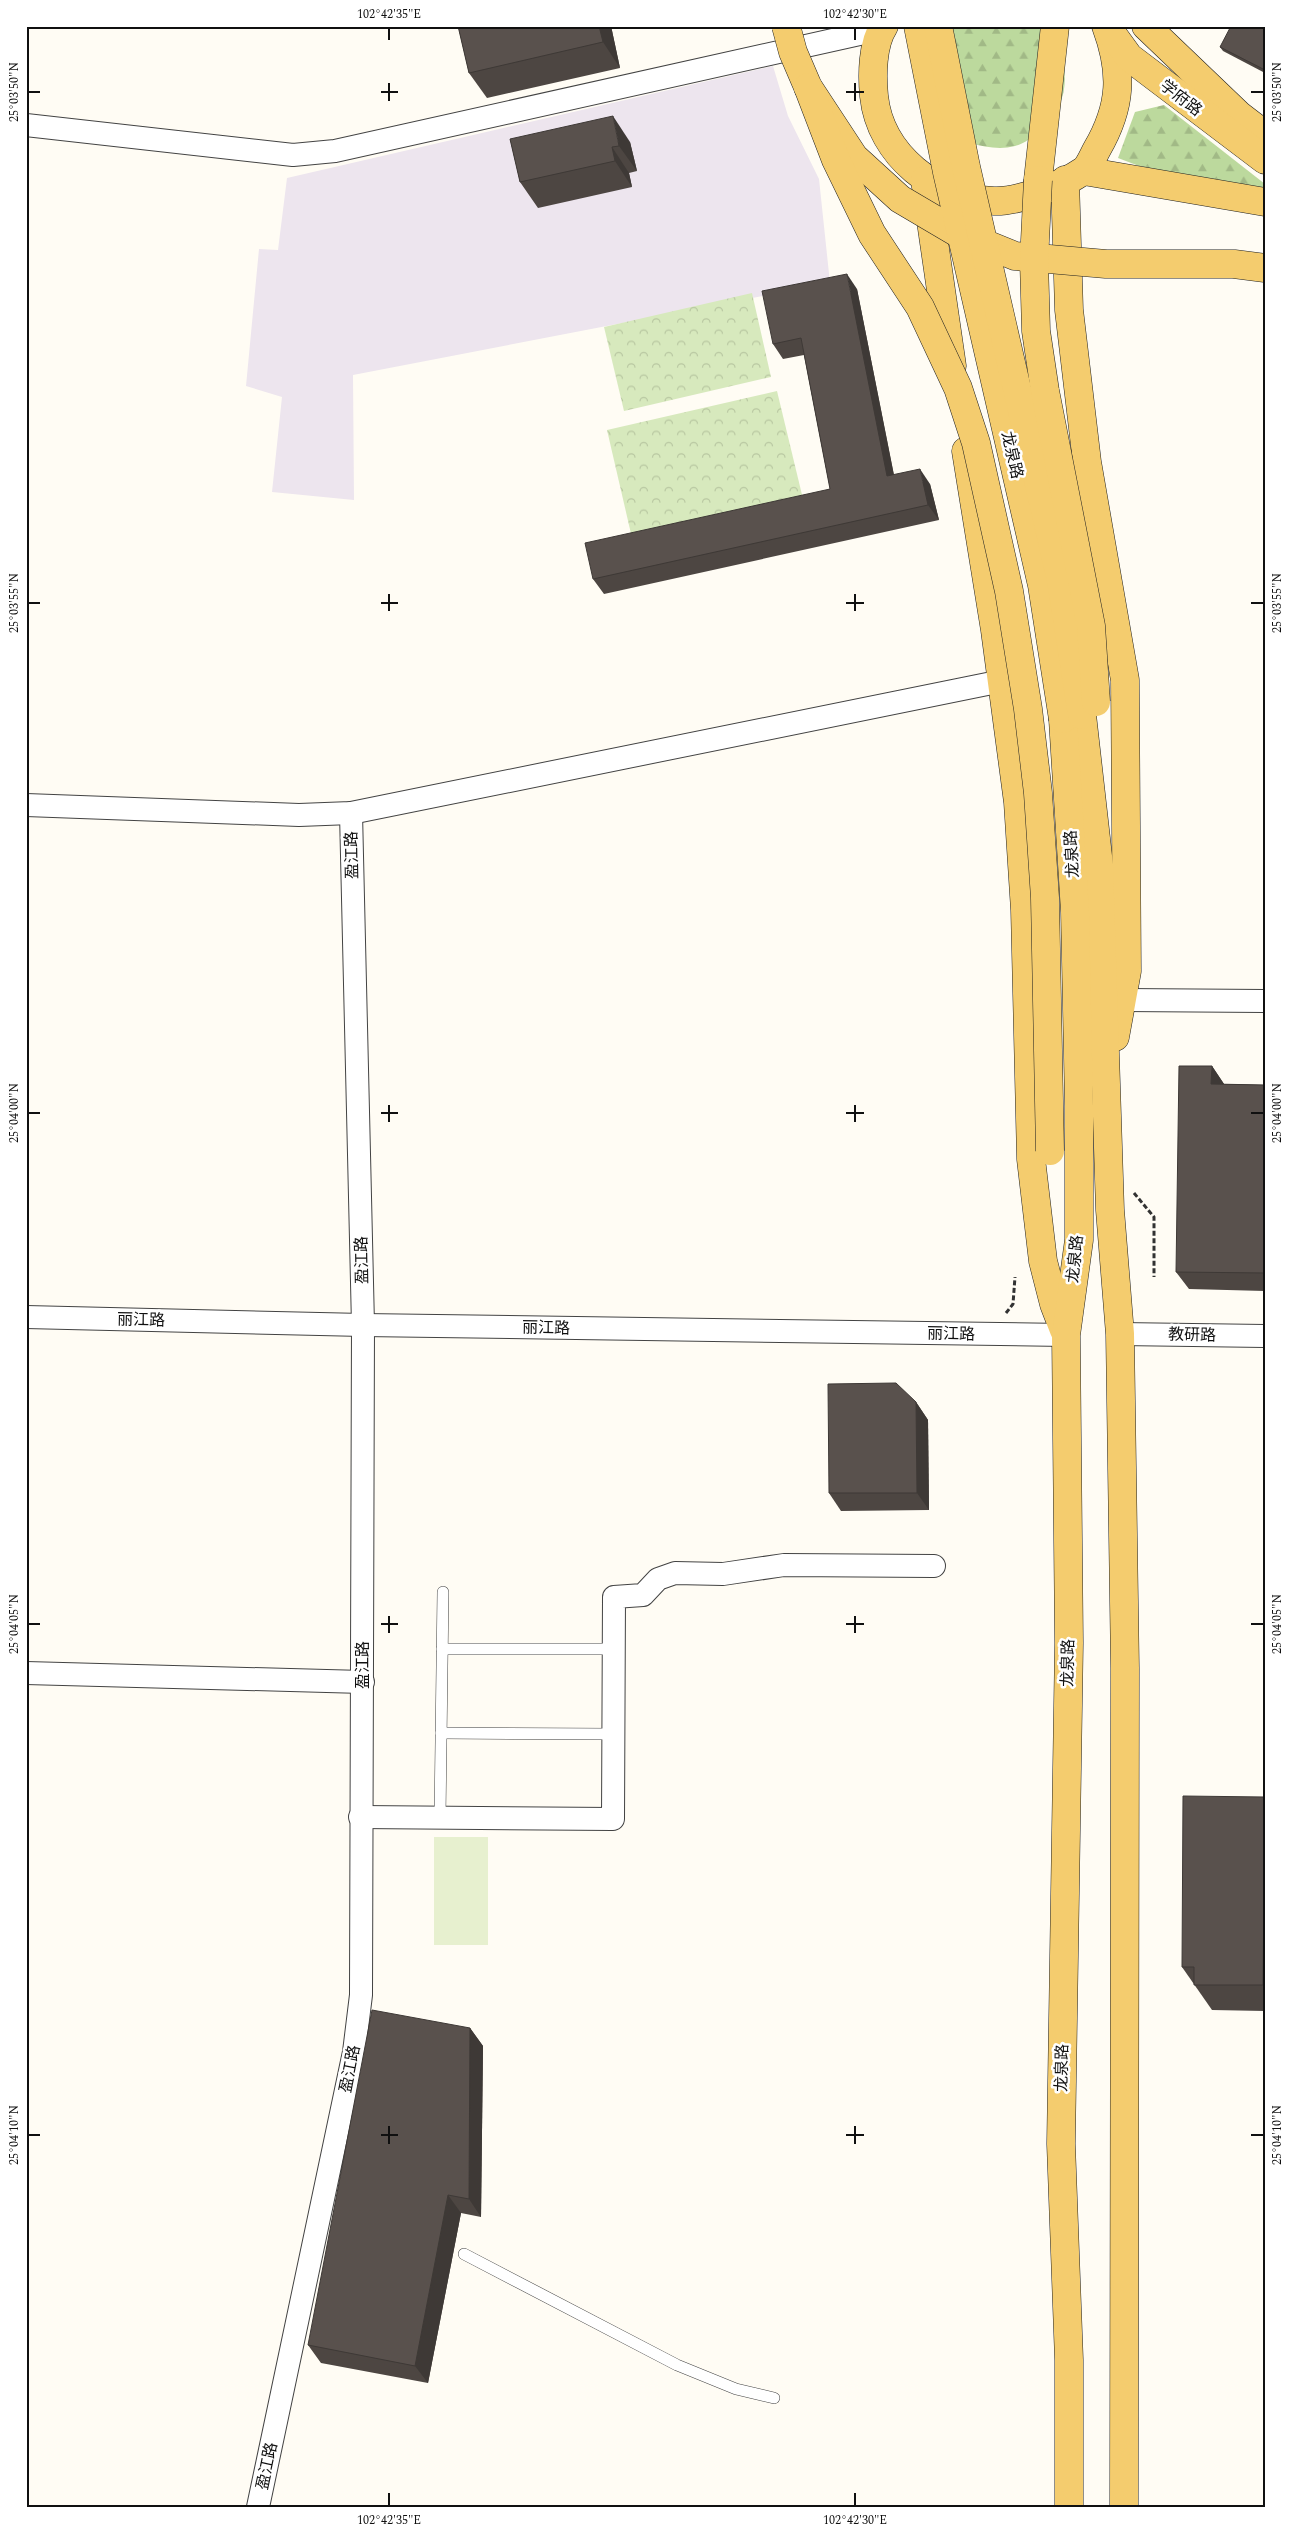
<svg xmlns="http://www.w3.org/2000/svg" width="1291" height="2533" font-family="Spectral,'Noto Sans SC',serif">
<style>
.industrial{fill:#ede5ee}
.forest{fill:url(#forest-firs)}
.park{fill:url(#park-crowns)}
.pitch{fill:#e7f0cf}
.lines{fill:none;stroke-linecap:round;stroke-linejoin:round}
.service-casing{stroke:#434343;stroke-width:12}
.minor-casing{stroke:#434343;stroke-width:24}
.primary-casing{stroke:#212121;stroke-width:29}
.path{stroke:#323232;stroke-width:3;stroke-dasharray:5 2.5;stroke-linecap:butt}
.service{stroke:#fff;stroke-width:11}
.minor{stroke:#fff;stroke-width:22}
.primary{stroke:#f4cc6e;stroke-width:28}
.primary-bridge-casing{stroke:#212121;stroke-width:29;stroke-linecap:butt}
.primary-bridge{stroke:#f4cc6e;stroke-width:28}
.wall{fill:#4d4642}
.shaded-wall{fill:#3e3936}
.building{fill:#59514d;stroke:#3e3936}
.ticks{fill:none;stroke:#101010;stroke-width:2}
.labels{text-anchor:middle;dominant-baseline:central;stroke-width:5;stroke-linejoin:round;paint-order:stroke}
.street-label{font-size:16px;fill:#101010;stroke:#fff}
.neatline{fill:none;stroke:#101010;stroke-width:2}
.ticks-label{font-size:12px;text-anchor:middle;fill:#101010}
</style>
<defs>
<pattern id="forest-firs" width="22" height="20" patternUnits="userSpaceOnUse" patternTransform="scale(1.25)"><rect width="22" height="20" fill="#bcd99d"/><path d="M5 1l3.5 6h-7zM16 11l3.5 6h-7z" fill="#a1b986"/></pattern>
<pattern id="park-crowns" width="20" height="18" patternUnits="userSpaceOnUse" patternTransform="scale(1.25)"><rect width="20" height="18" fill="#d7e9bd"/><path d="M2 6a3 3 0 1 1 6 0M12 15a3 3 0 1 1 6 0" fill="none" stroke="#b8c7a1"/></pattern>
</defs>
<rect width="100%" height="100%" fill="#fffcf4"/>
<path class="industrial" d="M 773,66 L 788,116 L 819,179 L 830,283 L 353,375 L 354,500 L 272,492 L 282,397 L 246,386 L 259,249 L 278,250 L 287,178 Z"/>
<g class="forest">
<path d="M 952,26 L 1040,26 C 1073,55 1073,102 1041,130 C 1033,137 1025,143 1015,146 C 1000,150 985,147 970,143 Z"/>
<path d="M 1164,105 L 1265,184 L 1265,192 L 1139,166 L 1118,158 L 1135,112 Z"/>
</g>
<g class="park">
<path d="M 752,293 L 771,377 L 624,411 L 604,327 Z"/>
<path d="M 777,391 L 803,499 L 632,538 L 607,430 Z"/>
</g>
<rect class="pitch" x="434" y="1837" width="54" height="108"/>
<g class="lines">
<g class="service-casing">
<g id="service">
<path d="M 442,1649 L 614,1649"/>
<path d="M 441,1733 L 613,1734"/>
<path d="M 440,1817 L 443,1592"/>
<path d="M 464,2254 L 677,2365 L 736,2389 L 774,2398"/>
</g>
</g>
<g class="minor-casing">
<g id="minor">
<path d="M 26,125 L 293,155 L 335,151 L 882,29"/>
<path d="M 26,805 L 299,815 L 351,813 L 1002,681"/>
<path d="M 1124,1000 L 1265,1001"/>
<path d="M 26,1317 L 363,1325 L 1066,1335"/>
<path d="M 1120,1334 L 1265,1336"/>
<path d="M 26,1673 L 363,1682"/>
<path d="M 360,1817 L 613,1819 L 614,1597 L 643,1595 L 658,1579 L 675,1573 L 723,1574 L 784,1565 L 934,1566"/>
<path d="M 258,2507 L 354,2052 L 361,1995 L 363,1325 L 351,813"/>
</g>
</g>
<g class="primary-casing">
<g id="primary">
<path d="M 884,26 C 872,44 872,76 874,96 C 880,155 936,199 994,201 C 1018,202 1063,185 1083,171 C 1089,167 1093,156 1097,149 C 1122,106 1123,72 1106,26"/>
<path d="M 1146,26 L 1239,115 L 1265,135"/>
<path d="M 1113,35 L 1129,57 L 1265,160"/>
<path d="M 1084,171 L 1265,202"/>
<path d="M 925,180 L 952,366"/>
<path d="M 1038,180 L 1055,26"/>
<path d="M 1065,180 L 1069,310 L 1087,462 L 1125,680 L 1127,971 L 1115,1037"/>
<path d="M 966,451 L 995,630 L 1018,802 L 1025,910 L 1031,1159 L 1043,1261 L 1054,1304 L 1064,1330"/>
<path d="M 1082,715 L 1099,865 L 1110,1210 L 1120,1334 L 1125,1668 L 1124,2507"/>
<path d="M 1063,719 L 1075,912 L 1079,1106 L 1079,1240 L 1066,1335 L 1069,1643 L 1061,2144 L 1069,2360 L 1069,2507"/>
</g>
</g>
<g class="path">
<path d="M 1134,1193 L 1154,1217 L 1154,1277"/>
<path d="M 1006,1313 L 1013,1304 L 1015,1277"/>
</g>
<use href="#service" class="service"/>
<use href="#minor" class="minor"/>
<use href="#primary" class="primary"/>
<g class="primary-bridge-casing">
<g id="primary-bridge">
<path d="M 786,26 L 793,52 L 808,87 L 854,157 L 900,199 L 956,232 L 1015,256 L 1106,264 L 1234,264 L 1265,268"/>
<path d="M 918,26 L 947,172 L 1042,585 L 1063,719"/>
<path d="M 938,26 L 966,167 L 1061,580 L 1082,715"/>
<path d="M 808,87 L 836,160 L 872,234 L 920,307 L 958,388 L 976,443 L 1009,591 L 1028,709 L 1038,793 L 1045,898 L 1050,1151"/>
<path d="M 1038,180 L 1034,261 L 1036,331 L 1045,391 L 1091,626 L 1096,702"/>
</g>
</g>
<use href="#primary-bridge" class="primary-bridge"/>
</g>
<g class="wall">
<path d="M 458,26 L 611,26 L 620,68 L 487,98 L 469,73 Z"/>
<path d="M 1265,26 L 1265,73 L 1223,51 L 1220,47 Z"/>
<path d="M 510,139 L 630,142 L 637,171 L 629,173 L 632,187 L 538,208 L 520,182 Z"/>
<path d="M 857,289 L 894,475 L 930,484 L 939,520 L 604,594 L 593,579 L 830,489 L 804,355 L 783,359 L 773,344 Z"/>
<path d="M 1212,1066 L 1224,1084 L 1265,1085 L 1265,1291 L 1189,1289 L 1176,1272 Z"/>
<path d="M 916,1402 L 928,1420 L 929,1510 L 841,1511 L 829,1493 Z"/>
<path d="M 1265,1797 L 1265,2011 L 1212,2010 L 1182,1967 Z"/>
<path d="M 470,2028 L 483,2046 L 481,2217 L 461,2213 L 428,2383 L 321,2363 L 308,2345 Z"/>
</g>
<g class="shaded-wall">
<path d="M 599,26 L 611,26 L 620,68 L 603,42 Z"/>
<path d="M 613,116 L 630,142 L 637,171 L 619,146 Z"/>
<path d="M 612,147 L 629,173 L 632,187 L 615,161 Z"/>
<path d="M 847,274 L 857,289 L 897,491 L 887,476 Z"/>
<path d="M 920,469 L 930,484 L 939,520 L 928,505 Z"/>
<path d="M 1212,1066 L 1224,1084 L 1211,1084 Z"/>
<path d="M 916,1402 L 928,1420 L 929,1510 L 917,1493 Z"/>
<path d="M 1264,1833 L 1265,1834 L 1265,1988 L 1263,1985 Z"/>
<path d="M 470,2028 L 483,2046 L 481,2217 L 469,2199 Z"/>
<path d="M 448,2195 L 461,2213 L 428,2383 L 415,2366 Z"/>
</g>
<g class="building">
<path d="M 458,26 L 599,26 L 603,42 L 469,73 Z"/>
<path d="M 1231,26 L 1265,26 L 1265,70 L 1220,47 Z"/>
<path d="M 613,116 L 619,146 L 612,147 L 615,161 L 520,182 L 510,139 Z"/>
<path d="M 847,274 L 887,476 L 920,469 L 928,505 L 593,579 L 585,543 L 830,489 L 801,338 L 773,344 L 762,291 Z"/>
<path d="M 1179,1066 L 1212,1066 L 1211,1084 L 1265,1085 L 1265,1273 L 1176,1272 Z"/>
<path d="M 896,1383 L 916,1402 L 917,1493 L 829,1493 L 828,1384 Z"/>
<path d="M 1183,1796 L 1265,1797 L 1263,1985 L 1194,1985 L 1194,1967 L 1182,1967 Z"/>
<path d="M 372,2010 L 470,2028 L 469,2199 L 448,2195 L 415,2366 L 308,2345 Z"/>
</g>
<path class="ticks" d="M 389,28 L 389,40M 855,28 L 855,40M 389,83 L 389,101M 855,83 L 855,101M 28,92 L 40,92M 381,92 L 398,92M 846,92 L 864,92M 1251,92 L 1264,92M 389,594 L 389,611M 855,594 L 855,611M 28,603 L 40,603M 381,603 L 398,603M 846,603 L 864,603M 1251,603 L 1264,603M 389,1105 L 389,1122M 855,1105 L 855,1122M 28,1113 L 40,1113M 381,1113 L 398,1113M 846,1113 L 864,1113M 1251,1113 L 1264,1113M 389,1616 L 389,1633M 855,1616 L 855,1633M 28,1624 L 40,1624M 381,1624 L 398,1624M 846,1624 L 864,1624M 1251,1624 L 1264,1624M 389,2126 L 389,2144M 855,2126 L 855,2144M 28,2135 L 40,2135M 381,2135 L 398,2135M 846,2135 L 864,2135M 1251,2135 L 1264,2135M 389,2493 L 389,2506M 855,2493 L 855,2506"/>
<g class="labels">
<g class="street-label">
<text transform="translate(1181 98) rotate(38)">学府路</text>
<text transform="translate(1012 455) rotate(77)">龙泉路</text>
<text transform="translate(1072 854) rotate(-93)">龙泉路</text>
<text transform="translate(352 855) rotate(-91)">盈江路</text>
<text transform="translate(1075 1259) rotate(-84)">龙泉路</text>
<text transform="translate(362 1260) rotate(-91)">盈江路</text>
<text transform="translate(141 1320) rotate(1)">丽江路</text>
<text transform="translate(546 1328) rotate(1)">丽江路</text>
<text transform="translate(951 1334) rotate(1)">丽江路</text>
<text transform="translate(1192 1335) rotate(1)">教研路</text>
<text transform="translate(1068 1663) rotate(-89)">龙泉路</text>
<text transform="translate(363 1665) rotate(-90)">盈江路</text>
<text transform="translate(1062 2068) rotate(-89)">龙泉路</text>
<text transform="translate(350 2069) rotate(-79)">盈江路</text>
<text transform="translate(267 2466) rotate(-78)">盈江路</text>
</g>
</g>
<rect width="1291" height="2533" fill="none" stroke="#ffffff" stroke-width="55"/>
<rect x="28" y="28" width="1236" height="2478" class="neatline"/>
<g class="ticks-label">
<text x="389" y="18">102°42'35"E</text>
<text x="855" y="18">102°42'30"E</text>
<text transform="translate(1277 92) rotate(-90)" y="4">25°03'50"N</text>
<text transform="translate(14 92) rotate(-90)" y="4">25°03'50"N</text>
<text transform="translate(1277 603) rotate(-90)" y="4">25°03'55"N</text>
<text transform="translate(14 603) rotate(-90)" y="4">25°03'55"N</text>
<text transform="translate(1277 1113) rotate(-90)" y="4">25°04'00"N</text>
<text transform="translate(14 1113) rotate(-90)" y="4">25°04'00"N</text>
<text transform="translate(1277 1624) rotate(-90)" y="4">25°04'05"N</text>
<text transform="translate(14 1624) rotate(-90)" y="4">25°04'05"N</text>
<text transform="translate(1277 2135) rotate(-90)" y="4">25°04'10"N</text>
<text transform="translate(14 2135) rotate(-90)" y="4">25°04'10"N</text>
<text x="389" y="2524">102°42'35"E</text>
<text x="855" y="2524">102°42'30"E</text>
</g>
</svg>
